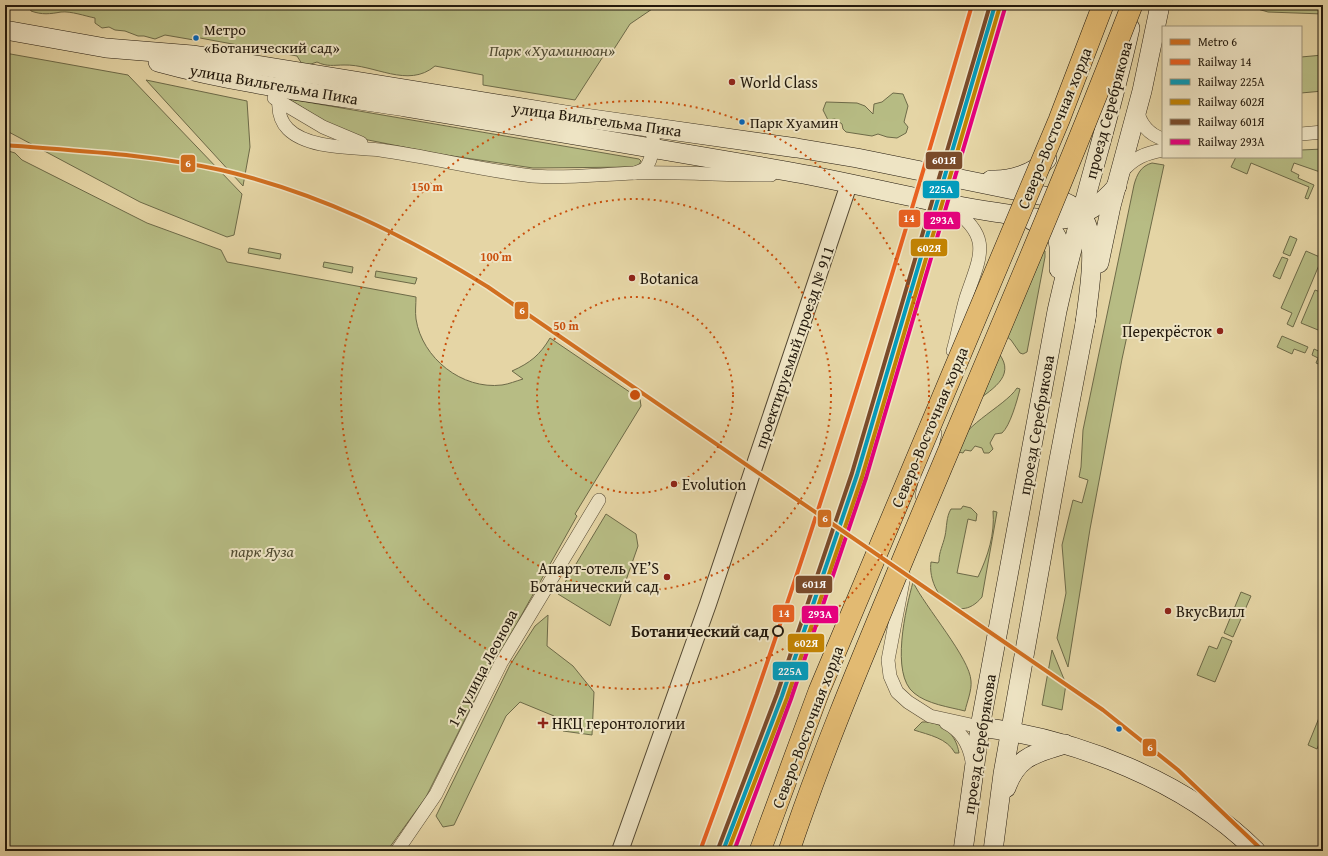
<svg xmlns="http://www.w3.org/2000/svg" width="1328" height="856" font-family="'Gentium Book Plus',serif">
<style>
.green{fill:#b7bc84;stroke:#6d6a48}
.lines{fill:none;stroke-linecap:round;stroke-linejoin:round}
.minor-casing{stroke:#544832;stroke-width:14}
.tertiary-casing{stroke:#544832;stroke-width:18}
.secondary-casing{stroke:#23190c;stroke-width:20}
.minor{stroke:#eee4c4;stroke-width:13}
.tertiary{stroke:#eee4c4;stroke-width:16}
.secondary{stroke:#eee4c4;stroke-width:19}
.primary-bridge-casing{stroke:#23190c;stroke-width:22;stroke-linecap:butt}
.primary-bridge{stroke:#e2ba72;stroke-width:21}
.rail-1-casing{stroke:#eee4c4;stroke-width:7}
.rail-2-casing{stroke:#eee4c4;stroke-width:7}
.rail-3-casing{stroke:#eee4c4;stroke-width:7}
.rail-4-casing{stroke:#eee4c4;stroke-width:7}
.rail-5-casing{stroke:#eee4c4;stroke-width:7}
.rail-1{stroke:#e86121;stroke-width:4}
.rail-2{stroke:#049bbb;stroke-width:4}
.rail-3{stroke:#c28303;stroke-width:4}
.rail-4{stroke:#7a4b2a;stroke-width:4}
.rail-5{stroke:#e5007d;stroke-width:4}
.metro-1-casing{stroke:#eee4c4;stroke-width:7}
.metro-1{stroke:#d16f20;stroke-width:4}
.ring{fill:none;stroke:#ca4f0c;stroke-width:2;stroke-dasharray:2 4}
.bus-dot{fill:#0065bd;stroke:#eee4c4;stroke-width:1.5}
.poi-dot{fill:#8f2418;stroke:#eee4c4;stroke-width:1.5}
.stop-dot{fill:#eee4c4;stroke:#23190c;stroke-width:2}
.labels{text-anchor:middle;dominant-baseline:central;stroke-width:4;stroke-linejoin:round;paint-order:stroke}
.bus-label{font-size:15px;fill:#23190c;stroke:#eee4c4;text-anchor:start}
.park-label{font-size:16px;font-style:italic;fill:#4f4a30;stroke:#eee4c4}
.poi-label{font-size:16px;fill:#23190c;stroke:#eee4c4;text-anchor:start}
.street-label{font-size:16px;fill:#23190c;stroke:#eee4c4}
.stop-label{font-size:16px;font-weight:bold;fill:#23190c;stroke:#eee4c4;text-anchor:end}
.centre{fill:#ca4f0c;stroke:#eee4c4;stroke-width:2}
.ring-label{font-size:12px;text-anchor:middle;font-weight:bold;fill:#ca4f0c;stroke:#eee4c4;stroke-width:4;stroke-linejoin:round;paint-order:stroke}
.line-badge{stroke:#eee4c4;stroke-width:1.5}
.badge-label{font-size:11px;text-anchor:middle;font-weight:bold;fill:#fff}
</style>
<rect width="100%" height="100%" fill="#e5d5a5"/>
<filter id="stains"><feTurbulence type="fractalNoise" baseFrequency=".005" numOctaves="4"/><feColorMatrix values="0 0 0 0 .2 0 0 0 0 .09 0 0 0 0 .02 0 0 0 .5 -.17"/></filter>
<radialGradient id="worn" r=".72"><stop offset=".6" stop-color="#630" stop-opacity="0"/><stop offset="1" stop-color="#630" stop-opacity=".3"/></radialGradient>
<g class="green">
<path d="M 25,5 L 658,5 L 630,24 L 614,49 L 609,53 L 606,52 L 575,100 L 483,85 L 483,75 L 435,66 C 408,89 374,64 344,65 C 334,65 327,67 317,62 L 308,65 L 302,64 L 297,56 L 200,38 L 194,40 L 165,35 L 155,39 L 144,36 L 138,36 L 125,31 L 115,30 L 109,27 L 102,28 L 95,23 L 95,18 C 85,16 71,11 61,12 C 50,14 42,15 31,11 L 29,6 Z"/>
<path d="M 1244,5 L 1323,5 L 1323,14 L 1268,12 Z"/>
<path d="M 5,53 L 128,75 L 242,194 L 234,235 L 227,237 L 140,202 L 5,130 Z"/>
<path d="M 1323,55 L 1323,91 L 1301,93 L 1301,57 Z"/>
<path d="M 146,80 L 247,101 L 250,147 L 243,186 Z"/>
<path d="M 893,93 L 903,94 L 908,106 L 904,122 L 908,127 L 906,133 L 897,138 L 887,137 L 878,134 L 872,136 L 846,132 L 843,129 L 842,124 L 835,119 L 828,120 L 823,110 L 826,102 L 857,103 L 865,106 L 873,114 L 874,104 L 882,102 Z"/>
<path d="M 289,99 L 639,159 L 641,161 L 637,167 L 533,168 L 439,154 L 358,138 L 338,130 Z"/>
<path d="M 1323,149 L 1323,173 L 1294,163 L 1291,171 L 1299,175 L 1298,178 L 1314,185 L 1308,199 L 1305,198 L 1309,187 L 1251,163 L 1247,174 L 1231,167 L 1236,157 L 1301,157 L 1301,150 Z"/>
<path d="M 5,150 L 15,153 L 22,160 L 147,223 L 221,250 L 227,262 L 416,297 C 416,304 415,312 416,319 C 422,358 462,390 502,385 C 509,384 516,381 523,379 L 512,371 C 530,363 540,355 550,338 L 640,399 L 641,406 L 575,514 L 577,516 L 480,689 L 426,797 L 387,851 L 5,851 Z"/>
<path d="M 1152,163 L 1164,165 L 1122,359 L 1090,529 L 1068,667 L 1057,638 L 1066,593 L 1062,545 L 1073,500 L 1082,503 L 1088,480 L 1079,477 L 1081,467 L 1083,430 L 1134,185 C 1137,174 1141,166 1152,163 Z"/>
<path d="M 1290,236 L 1297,239 L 1290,256 L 1283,253 Z"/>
<path d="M 249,248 L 281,254 L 280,259 L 248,253 Z"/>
<path d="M 1041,250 L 1045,251 L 1045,257 L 1027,352 L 1023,354 L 1020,353 L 1011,340 L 1001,332 Z"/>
<path d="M 1306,251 L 1322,258 L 1293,327 L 1287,324 L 1292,313 L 1281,308 Z"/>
<path d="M 1282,257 L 1288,259 L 1280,279 L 1273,276 Z"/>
<path d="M 324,262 L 353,267 L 352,273 L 323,267 Z"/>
<path d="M 376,271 L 417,278 L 415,284 L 375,277 Z"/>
<path d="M 1315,290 L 1323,293 L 1323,332 L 1301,323 Z"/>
<path d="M 1282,336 L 1308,347 L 1305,353 L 1294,349 L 1292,354 L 1277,347 Z"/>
<path d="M 995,349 C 1019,374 994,388 975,402 Z"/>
<path d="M 1314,349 L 1323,353 L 1323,366 L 1316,363 L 1318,358 L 1312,355 Z"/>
<path d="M 1017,388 L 1020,389 C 1017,401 1010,426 1002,433 L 995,434 L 990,443 L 993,449 L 989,453 L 984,453 L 982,448 L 975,446 L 971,451 L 965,450 L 963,453 L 959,452 C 954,429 1005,407 1017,388 Z"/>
<path d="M 963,506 L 971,508 L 977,514 L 976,521 L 968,519 L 957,573 L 978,577 C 988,556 995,534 993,511 L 997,512 L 982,597 C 957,628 927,590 931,562 L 938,563 L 939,561 C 939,552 943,545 945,536 C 947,527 946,517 951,509 L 961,509 Z"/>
<path d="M 606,514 L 636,534 L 638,546 L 610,626 L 558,594 Z"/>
<path d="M 913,582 C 925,607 970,658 971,681 C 972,690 967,702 965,711 C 949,707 927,704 914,693 C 890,674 906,608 913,582 Z"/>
<path d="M 1241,592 L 1251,596 L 1233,637 L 1224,633 Z"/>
<path d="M 548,615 L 547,646 L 573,666 L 594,692 L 592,735 L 563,731 L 554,716 L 520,702 L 506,716 L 454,825 L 443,827 L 436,816 L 510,665 L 535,626 Z"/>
<path d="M 1222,637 L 1232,641 L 1215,682 L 1197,675 L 1209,646 L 1217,649 Z"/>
<path d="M 1052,650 L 1066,684 L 1062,710 L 1042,705 Z"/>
<path d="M 1323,708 L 1323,734 L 1317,749 L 1308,745 Z"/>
<path d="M 922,722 C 942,721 956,734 959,753 L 955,753 C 947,738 929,735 914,730 Z"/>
</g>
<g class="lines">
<g class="minor-casing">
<g id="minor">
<path d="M 283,80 C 278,95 275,116 288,129 C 308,149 353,147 380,150 C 431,157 481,170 532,176 C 566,179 601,174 635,173 C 680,172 725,175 771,175"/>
<path d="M 274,98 L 323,127 L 361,143"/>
<path d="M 1137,109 C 1140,124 1148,134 1163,139"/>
<path d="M 1301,134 L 1323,132"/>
<path d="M 1122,172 C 1133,158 1146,153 1163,150"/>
<path d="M 635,173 L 645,169 C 652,160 659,132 646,127"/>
<path d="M 950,207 C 994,237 980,256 966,298 C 961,315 958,334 953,351"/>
<path d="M 922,496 L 935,433"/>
<path d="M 904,576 L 888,660 L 890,676 L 897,692 L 908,702 L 930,716 L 980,727"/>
<path d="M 946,723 C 962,731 969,744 972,761"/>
<path d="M 397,851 L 436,794 L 501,663 L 599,500"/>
</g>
</g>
<g class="tertiary-casing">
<path id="tertiary" d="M 620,851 L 708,604 L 849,184"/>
</g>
<g class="secondary-casing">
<g id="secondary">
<path d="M 5,30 L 106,48 L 192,55 L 255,65 L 578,117 L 797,148 L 857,158 L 1049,197 C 1058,199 1067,202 1075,208 C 1103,231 1088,293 1085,324"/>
<path d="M 158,62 C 238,84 323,94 406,107 C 533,128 659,149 786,171 C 856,183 924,202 994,212 C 1017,215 1041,221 1063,219 C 1083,218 1104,202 1117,186"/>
<path d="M 991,180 C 1010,181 1034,174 1047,159"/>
<path d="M 1033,221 C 1062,231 1060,241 1059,269"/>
<path d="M 1099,263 L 1111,206 L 1142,91 L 1160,5"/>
<path d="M 980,727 C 1077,739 1186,781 1256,851"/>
<path d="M 1006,788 C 1018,755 1035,754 1065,744"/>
<path d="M 963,851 L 980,727 L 1057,311 C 1078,215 1109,123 1130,28"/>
<path d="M 993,851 L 1003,774 L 1058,465 L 1087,313"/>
</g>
</g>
<use href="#minor" class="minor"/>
<use href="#tertiary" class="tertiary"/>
<use href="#secondary" class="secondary"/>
<g class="primary-bridge-casing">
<g id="primary-bridge">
<path d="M 760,851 L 819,691 L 1059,120 L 1103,5"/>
<path d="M 789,851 C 823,750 865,651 906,552 C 982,370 1061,189 1132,5"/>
</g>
</g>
<use href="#primary-bridge" class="primary-bridge"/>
<g class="rail-1-casing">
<path id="rail-1" d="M 700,851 C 803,573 889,290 972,5"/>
</g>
<g class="rail-2-casing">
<path id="rail-2" d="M 723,851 L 782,696 L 857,475 L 995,5"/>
</g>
<g class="rail-3-casing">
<path id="rail-3" d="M 728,851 L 787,698 L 862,477 L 1000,6"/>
</g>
<g class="rail-4-casing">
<path id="rail-4" d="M 718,849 L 777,694 L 852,473 L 990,5"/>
</g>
<g class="rail-5-casing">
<path id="rail-5" d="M 734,851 L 791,699 L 866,478 L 1005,8"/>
</g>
<use href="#rail-1" class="rail-1"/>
<use href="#rail-2" class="rail-2"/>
<use href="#rail-3" class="rail-3"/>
<use href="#rail-4" class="rail-4"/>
<use href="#rail-5" class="rail-5"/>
<g class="metro-1-casing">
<path id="metro-1" d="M 5,145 C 77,151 150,154 221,170 C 319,193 403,234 488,287 L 1103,710 L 1178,770 L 1263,851"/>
</g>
<use href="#metro-1" class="metro-1"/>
</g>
<g class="ring">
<circle cx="635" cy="395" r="98"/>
<circle cx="635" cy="395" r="196"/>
<circle cx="635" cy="395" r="294"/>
</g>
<g class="bus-dot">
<circle cx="196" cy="38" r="3.5"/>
<circle cx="742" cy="122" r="3.5"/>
<circle cx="1119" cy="729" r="3.5"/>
</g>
<g class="poi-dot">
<circle cx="732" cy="82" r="4"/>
<circle cx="632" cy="278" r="4"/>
<circle cx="1220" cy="331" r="4"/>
<circle cx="674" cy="484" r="4"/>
<circle cx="667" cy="577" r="4"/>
<circle cx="1168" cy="611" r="4"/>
<path d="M541 717h4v4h4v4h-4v4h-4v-4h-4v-4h4z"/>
</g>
<circle class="stop-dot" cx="778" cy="631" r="5"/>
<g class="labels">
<g class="bus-label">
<text x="204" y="29">Метро<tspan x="204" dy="18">«Ботанический сад»</tspan></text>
<text x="750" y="122">Парк Хуамин</text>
</g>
<g class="park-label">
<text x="552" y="50">Парк «Хуаминюан»</text>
<text x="262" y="551">парк Яуза</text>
</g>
<g class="poi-label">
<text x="740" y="82">World Class</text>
<text x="640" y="278">Botanica</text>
<text x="1212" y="331" text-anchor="end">Перекрёсток</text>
<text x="682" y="484">Evolution</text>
<text x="659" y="568" text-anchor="end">Апарт-отель YE’S<tspan x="659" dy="18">Ботанический сад</tspan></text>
<text x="1176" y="611">ВкусВилл</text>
<text x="552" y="723">НКЦ геронтологии</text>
</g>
<g class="street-label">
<text transform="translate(274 84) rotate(10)">улица Вильгельма Пика</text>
<text transform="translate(1108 110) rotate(-75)">проезд Серебрякова</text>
<text transform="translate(597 119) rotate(8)">улица Вильгельма Пика</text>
<text transform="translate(1054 128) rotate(-68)">Северо-Восточная хорда</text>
<text transform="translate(794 347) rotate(-71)">проектируемый проезд № 911</text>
<text transform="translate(1036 425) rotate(-80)">проезд Серебрякова</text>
<text transform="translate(929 427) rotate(-67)">Северо-Восточная хорда</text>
<text transform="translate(482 668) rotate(-62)">1-я улица Леонова</text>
<text transform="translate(807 727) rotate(-69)">Северо-Восточная хорда</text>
<text transform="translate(979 744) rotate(-81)">проезд Серебрякова</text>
</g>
<g class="stop-label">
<text x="769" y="631">Ботанический сад</text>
</g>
</g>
<circle cx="635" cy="395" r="6" class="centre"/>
<g class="ring-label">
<text x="427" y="191">150 m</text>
<text x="496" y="261">100 m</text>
<text x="566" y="330">50 m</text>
</g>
<g class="line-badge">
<rect x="925" y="151" width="38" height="19" rx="4" fill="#7a4b2a"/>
<rect x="180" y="154" width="16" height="19" rx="4" fill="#d16f20"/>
<rect x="922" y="180" width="38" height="19" rx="4" fill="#049bbb"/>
<rect x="898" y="209" width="23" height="19" rx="4" fill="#e86121"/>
<rect x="923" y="211" width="38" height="19" rx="4" fill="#e5007d"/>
<rect x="910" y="238" width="38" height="19" rx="4" fill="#c28303"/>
<rect x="514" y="301" width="15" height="19" rx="4" fill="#d16f20"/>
<rect x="817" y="509" width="15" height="19" rx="4" fill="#d16f20"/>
<rect x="795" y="575" width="38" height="19" rx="4" fill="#7a4b2a"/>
<rect x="772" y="604" width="23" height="19" rx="4" fill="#e86121"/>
<rect x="801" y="605" width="38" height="19" rx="4" fill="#e5007d"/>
<rect x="787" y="633" width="38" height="20" rx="4" fill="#c28303"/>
<rect x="772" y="661" width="37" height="20" rx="4" fill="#049bbb"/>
<rect x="1142" y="738" width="15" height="19" rx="4" fill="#d16f20"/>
</g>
<g class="badge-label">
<text x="944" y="164">601Я</text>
<text x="188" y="167">6</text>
<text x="941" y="193">225А</text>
<text x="909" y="222">14</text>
<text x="942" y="224">293А</text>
<text x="929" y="252">602Я</text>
<text x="522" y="314">6</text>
<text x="825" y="522">6</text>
<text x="814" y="588">601Я</text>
<text x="784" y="617">14</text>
<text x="820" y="618">293А</text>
<text x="806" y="647">602Я</text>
<text x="790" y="675">225А</text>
<text x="1150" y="751">6</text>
</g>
<rect width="1328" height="856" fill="none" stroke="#e5d5a5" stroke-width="20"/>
<rect x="6" y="6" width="1316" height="844" fill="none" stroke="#23190c" stroke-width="2"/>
<rect x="10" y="10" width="1308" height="836" fill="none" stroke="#23190c"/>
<rect x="1162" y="26" width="140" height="132" fill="#eee4c4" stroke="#9d937a"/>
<rect x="1170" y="39" width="20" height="6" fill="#d16f20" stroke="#9d937a"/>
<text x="1198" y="46" font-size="12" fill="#23190c">Metro 6</text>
<rect x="1170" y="59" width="20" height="6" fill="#e86121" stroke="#9d937a"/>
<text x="1198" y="66" font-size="12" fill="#23190c">Railway 14</text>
<rect x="1170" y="79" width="20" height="6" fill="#049bbb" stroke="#9d937a"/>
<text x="1198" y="86" font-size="12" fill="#23190c">Railway 225А</text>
<rect x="1170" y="99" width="20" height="6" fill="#c28303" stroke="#9d937a"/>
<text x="1198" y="106" font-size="12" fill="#23190c">Railway 602Я</text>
<rect x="1170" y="119" width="20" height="6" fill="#7a4b2a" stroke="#9d937a"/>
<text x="1198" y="126" font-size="12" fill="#23190c">Railway 601Я</text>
<rect x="1170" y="139" width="20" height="6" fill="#e5007d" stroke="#9d937a"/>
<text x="1198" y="146" font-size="12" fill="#23190c">Railway 293А</text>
<rect width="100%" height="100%" filter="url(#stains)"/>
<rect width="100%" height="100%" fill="url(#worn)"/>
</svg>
